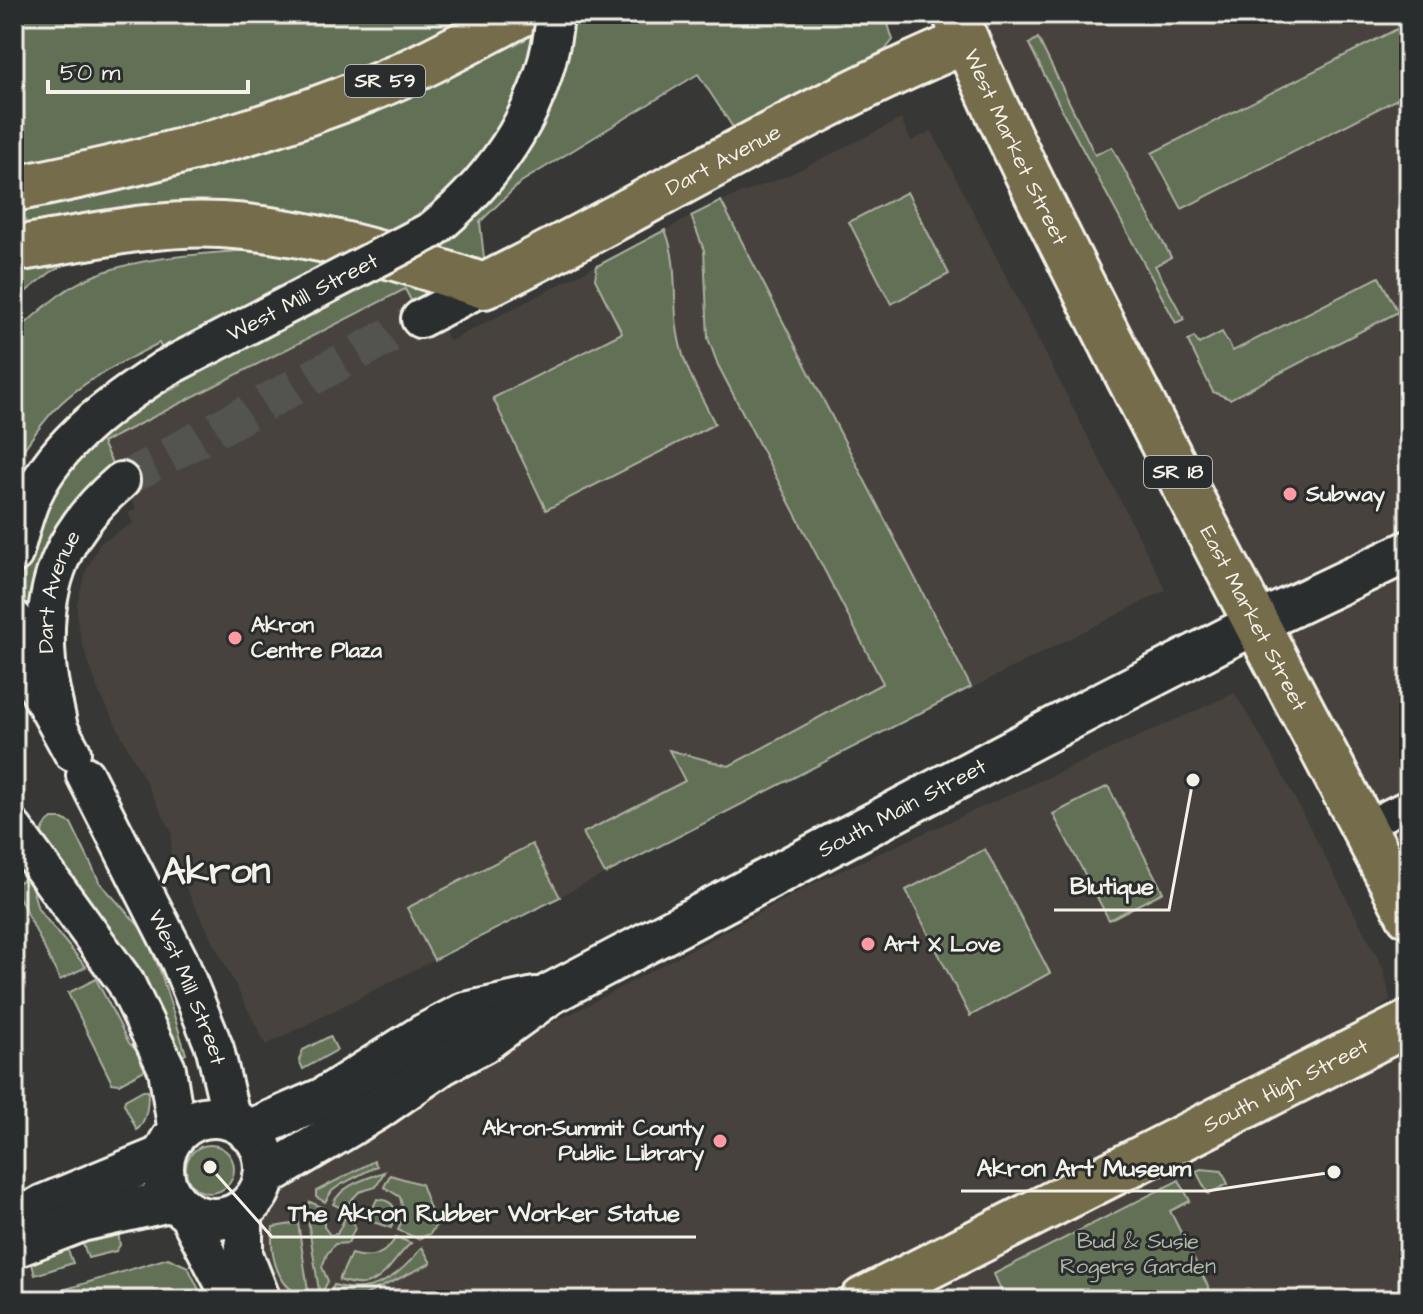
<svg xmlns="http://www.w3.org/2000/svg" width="1423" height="1314" font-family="'Architects Daughter',sans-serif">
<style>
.built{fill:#47423e}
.green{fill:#626f57;stroke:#abb0a0;stroke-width:2}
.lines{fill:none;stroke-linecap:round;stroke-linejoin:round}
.tertiary-tunnel{stroke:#535350;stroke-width:36;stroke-dasharray:36 18;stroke-linecap:butt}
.minor-casing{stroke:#f4f1e8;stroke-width:34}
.tertiary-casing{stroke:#f4f1e8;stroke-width:42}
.secondary-casing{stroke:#f4f1e8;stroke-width:46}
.primary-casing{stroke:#f4f1e8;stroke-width:50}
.minor{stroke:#2a2d2e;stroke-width:28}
.tertiary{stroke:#2a2d2e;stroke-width:36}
.secondary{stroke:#2a2d2e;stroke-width:40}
.primary{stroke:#746c4b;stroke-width:44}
.tertiary-bridge-casing{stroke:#f4f1e8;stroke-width:42;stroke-linecap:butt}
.tertiary-bridge{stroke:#2a2d2e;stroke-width:36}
.poi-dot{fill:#ff9aa2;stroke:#2a2d2e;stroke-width:3}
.labels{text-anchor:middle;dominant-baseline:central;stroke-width:6;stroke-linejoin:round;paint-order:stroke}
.shield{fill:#2a2d2e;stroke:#b7b6b0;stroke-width:2}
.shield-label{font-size:20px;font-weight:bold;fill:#f4f1e8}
.street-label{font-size:22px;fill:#f4f1e8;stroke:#2a2d2e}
.poi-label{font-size:22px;font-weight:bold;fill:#f4f1e8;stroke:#2a2d2e;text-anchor:start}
.park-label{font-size:22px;fill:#b2b6a7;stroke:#2a2d2e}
.town-label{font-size:38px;font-weight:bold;fill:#f4f1e8;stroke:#2a2d2e}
.leader{fill:none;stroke:#f4f1e8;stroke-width:3}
.callout-dot{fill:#f4f1e8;stroke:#2a2d2e;stroke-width:3}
.callout-label{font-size:24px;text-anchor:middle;font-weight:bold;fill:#f4f1e8;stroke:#2a2d2e;stroke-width:6;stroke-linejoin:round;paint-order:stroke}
</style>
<rect width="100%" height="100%" fill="#373735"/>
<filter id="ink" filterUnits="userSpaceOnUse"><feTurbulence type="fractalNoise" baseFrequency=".0125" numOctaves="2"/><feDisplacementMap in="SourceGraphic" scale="16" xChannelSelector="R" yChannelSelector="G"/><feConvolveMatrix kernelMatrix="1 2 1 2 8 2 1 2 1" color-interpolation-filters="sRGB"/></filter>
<g filter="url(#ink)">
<g class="built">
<path d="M 955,14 L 1409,14 L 1409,915 Z"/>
<path d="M 901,119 L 911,141 L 932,131 L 1166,590 L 266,1045 L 170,857 L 172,833 L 98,690 L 82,643 L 77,621 L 77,603 L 86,571 L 100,543 L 133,523 L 128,513 L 136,509 L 102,443 L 406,289 L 427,332 L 441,326 L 450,341 L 721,201 L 791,174 Z"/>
<path d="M 1235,693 L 1279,768 L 1384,970 L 1390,1000 L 1368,1017 L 811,1300 L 269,1300 L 253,1217 L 263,1203 L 290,1175 L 478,1056 L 573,1013 L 820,880 Z"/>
<path d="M 1409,1023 L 1409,1300 L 863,1300 Z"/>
</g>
<g class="green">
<path d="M 14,14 L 494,14 L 240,120 L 14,174 Z"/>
<path d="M 554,14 L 885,14 L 893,40 L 885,50 L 734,129 L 698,74 L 521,182 L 480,222 L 485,267 L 360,233 L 14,239 L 14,205 Z"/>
<path d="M 1409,23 L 1409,93 L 1182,209 L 1152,153 Z"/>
<path d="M 1038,38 L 1095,155 L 1112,147 L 1171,257 L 1155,266 L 1184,319 L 1176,323 L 1068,122 L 1029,44 Z"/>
<path d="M 907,192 L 949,274 L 891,304 L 849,222 Z"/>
<path d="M 721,201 L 971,687 L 605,874 L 583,833 L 685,781 L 669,750 L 729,766 L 883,683 L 718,365 L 708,338 L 704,250 L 691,216 Z"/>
<path d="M 665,230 C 680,266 671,302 679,339 C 684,369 702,397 715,424 L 546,510 L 493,398 L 622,333 L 595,279 L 597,266 Z"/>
<path d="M 238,251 L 284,251 L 434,289 L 431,298 L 415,308 L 405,289 L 102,443 L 113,465 C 58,511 40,547 30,617 L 22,617 L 22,575 L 30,537 L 38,517 L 78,453 L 144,403 L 181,385 L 159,343 C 125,361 87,378 59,405 C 41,423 27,444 14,464 L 14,334 C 32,318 50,300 71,287 C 120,258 182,256 238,251 Z"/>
<path d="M 82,256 L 51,272 L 14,301 L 14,257 Z"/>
<path d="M 1379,277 L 1398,312 L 1230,399 L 1213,392 L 1188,341 L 1194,337 L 1199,344 L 1222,332 L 1233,351 Z"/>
<path d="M 1108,786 L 1163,892 L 1109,920 L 1053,814 Z"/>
<path d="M 52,819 L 62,819 L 71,823 L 100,883 L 142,929 L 160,970 L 186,1054 L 176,1059 L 45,845 C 40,833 41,827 52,819 Z"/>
<path d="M 532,844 L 560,897 L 434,960 L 407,908 Z"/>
<path d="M 985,849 L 1050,973 L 970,1016 L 906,890 Z"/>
<path d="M 29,877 L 38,909 L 86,967 L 60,980 L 14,887 L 14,884 Z"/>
<path d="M 96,979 L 129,1043 L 152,1066 L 119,1084 L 112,1083 L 68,993 Z"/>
<path d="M 330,1036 L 337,1050 L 303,1069 L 299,1060 L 303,1050 Z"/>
<path d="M 143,1090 L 148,1091 C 148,1105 147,1120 137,1130 L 124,1104 L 125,1100 Z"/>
<circle cx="210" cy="1169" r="24"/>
<path d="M 374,1161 L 377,1166 L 340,1185 L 332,1191 L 325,1202 L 316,1197 L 316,1191 Z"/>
<path d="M 1201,1169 L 1222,1171 L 1228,1184 L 1208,1194 L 1196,1171 Z"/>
<path d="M 384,1172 L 376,1187 L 359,1192 L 343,1209 L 333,1204 C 341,1185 365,1179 384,1172 Z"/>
<path d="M 390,1175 L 421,1184 L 436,1225 L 430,1234 L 418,1239 L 398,1230 C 404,1218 403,1209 400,1197 L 384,1187 Z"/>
<path d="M 1179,1180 L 1190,1201 L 1170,1211 L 1215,1300 L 1005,1300 L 994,1274 Z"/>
<path d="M 377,1199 C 388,1200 393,1203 397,1213 L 391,1228 L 373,1222 L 370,1214 Z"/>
<path d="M 310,1202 L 324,1208 L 324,1227 L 330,1235 L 337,1234 L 346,1216 L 353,1219 L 355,1228 L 348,1243 L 335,1244 L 327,1254 L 322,1267 L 328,1281 L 320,1297 L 306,1208 Z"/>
<path d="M 298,1223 L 309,1297 C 277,1292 269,1254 273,1227 Z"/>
<path d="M 117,1226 L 120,1245 L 116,1251 L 88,1258 L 80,1236 Z"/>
<path d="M 396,1237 L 411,1243 C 385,1267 381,1295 339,1280 L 351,1254 C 371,1260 385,1256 396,1237 Z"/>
<path d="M 65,1243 L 73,1263 L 35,1275 L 30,1257 Z"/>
<path d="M 422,1247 L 431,1263 L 355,1300 L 326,1300 L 334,1285 C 372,1297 400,1276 422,1247 Z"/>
<path d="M 168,1258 L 188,1267 L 204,1300 L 30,1300 Z"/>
</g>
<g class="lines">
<path class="tertiary-tunnel" d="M 121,481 L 420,319"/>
<g class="minor-casing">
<path id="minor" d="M 1363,827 L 1409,804"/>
</g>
<g class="tertiary-casing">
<g id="tertiary">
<path d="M 420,319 L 484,286"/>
<path d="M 14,554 C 20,534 24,514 33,495 C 58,440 115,401 164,369"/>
<path d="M 14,619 L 20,657 L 72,752"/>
<path id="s1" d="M 58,723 C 54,703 48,682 47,662 C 40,586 63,530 121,481"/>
<path id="s2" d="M 85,775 L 179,960 L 215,1049 L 232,1121"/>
<path d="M 14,829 L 126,983 L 167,1069 L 177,1132"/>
<path d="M 244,1210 L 244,1254 L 262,1300"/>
<path d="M 186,1211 L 232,1300"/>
</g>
</g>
<g class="secondary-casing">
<g id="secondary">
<circle cx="214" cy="1168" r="51"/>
<path d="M 248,1131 L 324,1098 L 425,1034 L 465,1013 L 535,998"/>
<path id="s3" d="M 264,1177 L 376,1110 L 441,1065 L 482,1043 L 550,994 L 1080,714 L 1255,624 L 1409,551"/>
<path d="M 14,1222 L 44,1205 L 163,1156"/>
<path d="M 14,1247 L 81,1221 L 174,1200"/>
</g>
</g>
<g class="primary-casing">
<g id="primary">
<path id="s4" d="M 956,16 C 998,119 1049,218 1099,318 C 1199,518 1306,716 1409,915"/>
<path d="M 14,189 C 134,166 254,136 367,90 C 420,69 471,40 521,14"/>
<path id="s5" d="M 14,249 C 82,239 153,221 221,225 C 310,230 400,258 484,286 C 645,207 800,110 966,41"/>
<path id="s6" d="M 863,1300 L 1409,1023"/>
</g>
</g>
<use href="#minor" class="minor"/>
<use href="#tertiary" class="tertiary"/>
<use href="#secondary" class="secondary"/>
<use href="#primary" class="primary"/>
<g class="tertiary-bridge-casing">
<g id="tertiary-bridge">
<path id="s7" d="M 164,369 L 432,230 C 499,175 548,102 555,14"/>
</g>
</g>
<use href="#tertiary-bridge" class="tertiary-bridge"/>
</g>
</g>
<g class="poi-dot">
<circle cx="1290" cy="494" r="8"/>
<circle cx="235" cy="638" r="8"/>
<circle cx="868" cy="944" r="8"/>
<circle cx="720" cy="1141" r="8"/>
</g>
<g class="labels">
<g class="shield">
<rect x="345" y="65" width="80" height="32" rx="6"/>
<rect x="1144" y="456" width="68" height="32" rx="6"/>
</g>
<g class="shield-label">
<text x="385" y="81">SR 59</text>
<text x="1178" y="472">SR 18</text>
</g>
<g class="street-label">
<text stroke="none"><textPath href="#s4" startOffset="144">West Market Street</textPath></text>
<text stroke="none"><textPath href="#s5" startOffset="750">Dart Avenue</textPath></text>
<text stroke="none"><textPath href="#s7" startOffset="156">West Mill Street</textPath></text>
<text stroke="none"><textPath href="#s1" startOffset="134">Dart Avenue</textPath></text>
<text stroke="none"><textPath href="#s4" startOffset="672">East Market Street</textPath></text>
<text stroke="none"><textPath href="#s3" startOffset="738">South Main Street</textPath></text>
<text stroke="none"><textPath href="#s2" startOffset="236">West Mill Street</textPath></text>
<text stroke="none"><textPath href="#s6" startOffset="474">South High Street</textPath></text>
</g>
<g class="poi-label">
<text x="1306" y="494">Subway</text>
<text x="251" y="625">Akron<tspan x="251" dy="25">Centre Plaza</tspan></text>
<text x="884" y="944">Art X Love</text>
<text x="704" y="1128" text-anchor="end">Akron-Summit County<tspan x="704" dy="25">Public Library</tspan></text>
</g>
<g class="park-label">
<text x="1138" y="1241">Bud &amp; Susie<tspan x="1138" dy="25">Rogers Garden</tspan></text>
</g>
<g class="town-label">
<text x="216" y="872">Akron</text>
</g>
</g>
<path class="leader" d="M1193 780L1169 910H1054M1334 1172L1207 1191H961M210 1167L272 1237H696"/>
<g class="callout-dot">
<circle cx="1193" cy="780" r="8"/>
<circle cx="1334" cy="1172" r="8"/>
<circle cx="210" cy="1167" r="8"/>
</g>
<g class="callout-label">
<text x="1112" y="894">Blutique</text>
<text x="1084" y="1176">Akron Art Museum</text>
<text x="484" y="1221">The Akron Rubber Worker Statue</text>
</g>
<rect width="1423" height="1314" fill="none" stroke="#2a2d2e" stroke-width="48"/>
<rect x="24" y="24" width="1375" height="1266" fill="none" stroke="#f4f1e8" stroke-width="3" filter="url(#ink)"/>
<path d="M48 80v12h200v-12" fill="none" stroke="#f4f1e8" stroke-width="4"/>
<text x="60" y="80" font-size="24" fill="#f4f1e8" stroke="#2a2d2e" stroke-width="6" paint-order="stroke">50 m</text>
</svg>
